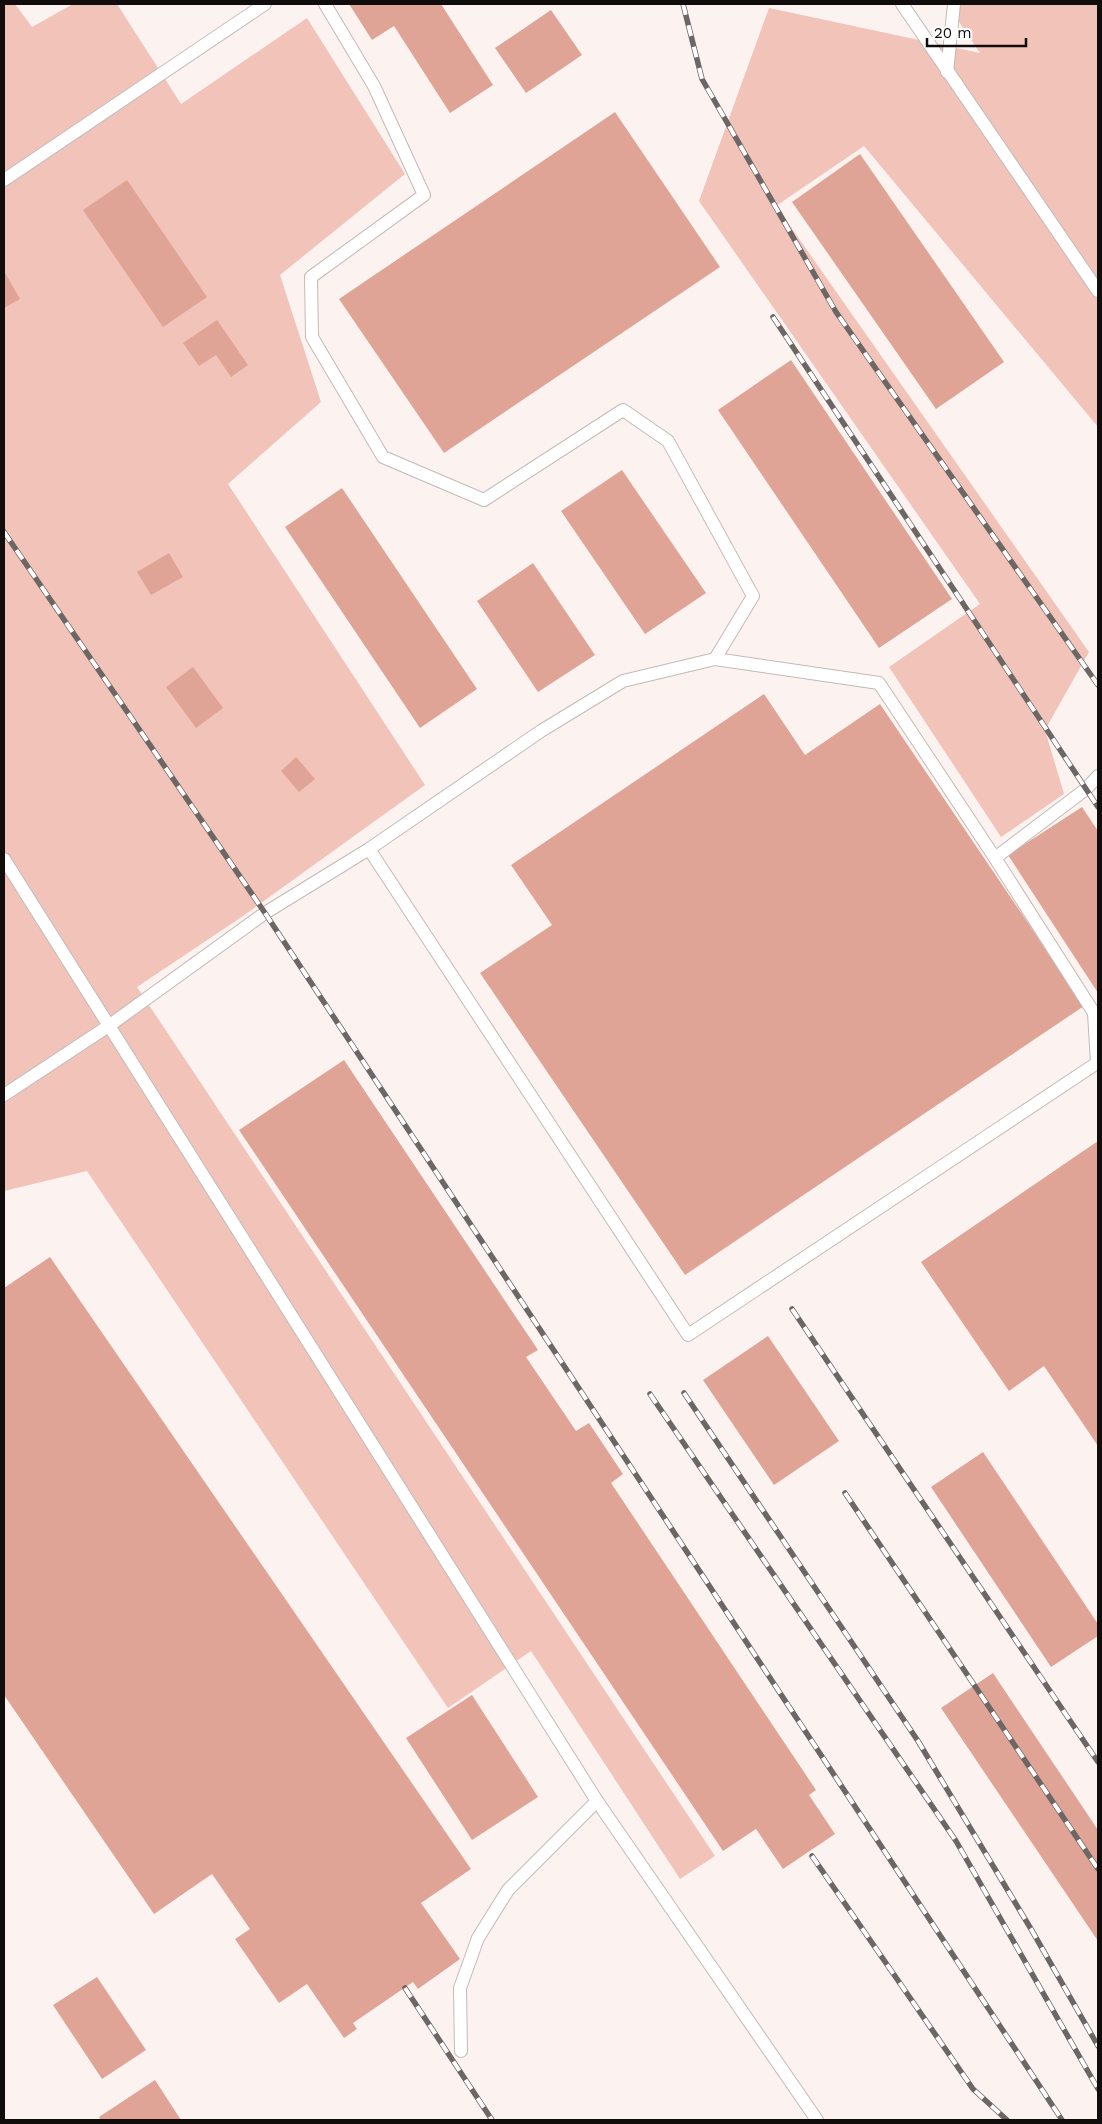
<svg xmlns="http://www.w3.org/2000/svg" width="1102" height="2124" font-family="'Work Sans',sans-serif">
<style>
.green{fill:#f1c3b9}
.building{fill:#e0a496}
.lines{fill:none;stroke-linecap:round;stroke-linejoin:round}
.lane-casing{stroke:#c2bab8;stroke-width:14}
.lane{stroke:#fff;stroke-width:12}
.rail-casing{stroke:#6c6665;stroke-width:5.5}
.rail{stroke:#fff;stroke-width:4;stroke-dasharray:11;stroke-linecap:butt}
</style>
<rect width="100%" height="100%" fill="#fcf3f1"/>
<g class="green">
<path d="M 4,4 L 15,4 L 32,27 L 73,4 L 117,4 L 181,104 L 307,18 L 405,174 L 280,275 L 321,402 L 228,484 L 425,785 L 243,916 L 137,987 L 715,1856 L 680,1879 L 531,1651 L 448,1708 L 87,1171 L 4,1191 Z"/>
<path d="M 947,4 L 1098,4 L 1098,427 L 864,146 L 776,206 L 1089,652 L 1045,730 L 1064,794 L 1001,837 L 889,667 L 980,604 L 699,201 L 769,8 L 980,53 Z"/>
</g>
<g class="building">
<path d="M 349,4 L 441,4 L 493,85 L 450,113 L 394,26 L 372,40 Z"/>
<path d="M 551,10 L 582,55 L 526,93 L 495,48 Z"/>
<path d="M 615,112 L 720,267 L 444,453 L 339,299 Z"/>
<path d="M 860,154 L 1004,362 L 936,409 L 792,202 Z"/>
<path d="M 127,180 L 207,297 L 163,327 L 83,210 Z"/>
<path d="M 4,271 L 20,299 L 4,308 Z"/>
<path d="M 217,320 L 248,365 L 231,377 L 216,355 L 199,366 L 183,343 Z"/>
<path d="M 791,360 L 952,599 L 879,648 L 718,410 Z"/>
<path d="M 622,470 L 706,593 L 645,634 L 561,511 Z"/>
<path d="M 342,488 L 477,689 L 420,728 L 285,527 Z"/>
<path d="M 169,553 L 183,577 L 151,595 L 137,572 Z"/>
<path d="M 533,563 L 595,655 L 538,692 L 477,601 Z"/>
<path d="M 193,667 L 223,708 L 196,728 L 166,687 Z"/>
<path d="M 764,694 L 805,755 L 880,704 L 1084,1006 L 685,1275 L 480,973 L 552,925 L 511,865 Z"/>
<path d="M 296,757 L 315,779 L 299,792 L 281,771 Z"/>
<path d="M 1082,807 L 1098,831 L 1098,993 L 1008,855 Z"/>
<path d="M 344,1060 L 538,1350 L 526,1357 L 576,1431 L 589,1423 L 623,1474 L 611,1483 L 816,1790 L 809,1795 L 835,1834 L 783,1869 L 756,1829 L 723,1851 L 239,1130 Z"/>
<path d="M 1098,1141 L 1098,1446 L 1044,1366 L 1009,1391 L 921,1262 Z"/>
<path d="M 50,1257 L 471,1869 L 421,1903 L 460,1959 L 418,1989 L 413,1982 L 353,2023 L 357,2029 L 344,2038 L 307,1984 L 279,2003 L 235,1939 L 250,1929 L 212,1874 L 154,1914 L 4,1695 L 4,1288 Z"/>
<path d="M 768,1336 L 839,1441 L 774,1485 L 703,1380 Z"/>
<path d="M 983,1452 L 1098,1624 L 1098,1636 L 1051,1667 L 931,1487 Z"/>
<path d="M 993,1673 L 1098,1830 L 1098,1941 L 941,1708 Z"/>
<path d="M 472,1695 L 538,1797 L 472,1840 L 406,1738 Z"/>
<path d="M 97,1977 L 146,2050 L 102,2079 L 53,2005 Z"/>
<path d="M 155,2080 L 181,2120 L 101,2120 L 99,2117 Z"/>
</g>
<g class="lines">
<g class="lane-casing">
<g id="lane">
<path d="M 325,4 L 374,86 L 424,195 L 311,277 L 312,337 L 383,457 L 484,500 L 623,410 L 668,441 L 753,596 L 715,659"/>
<path d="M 902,4 L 1098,291"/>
<path d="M 947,72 L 954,4"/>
<path d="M 4,180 L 265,4"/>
<path d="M 369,849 L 688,1335 L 1097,1063 L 1094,1013 L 995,858 L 1086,789 L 1098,776"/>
<path d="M 4,859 L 597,1801 L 817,2120"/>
<path d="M 4,1095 L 110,1025 L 265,913 L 369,849 L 541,731 L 623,681 L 715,659 L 879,683 L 995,858"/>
<path d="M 461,2051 L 460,1988 L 478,1938 L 508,1890 L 597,1801"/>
</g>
</g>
<use href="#lane" class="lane"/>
<g class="rail-casing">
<g id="rail">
<path d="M 683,4 L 702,79 L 836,312 L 1098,685"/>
<path d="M 773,317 L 1098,807"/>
<path d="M 4,532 L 265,913 L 1062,2120"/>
<path d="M 792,1309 L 1098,1762"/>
<path d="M 684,1393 L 918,1741 L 1031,1929 L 1098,2046"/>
<path d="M 650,1394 L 956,1841 L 1098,2089"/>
<path d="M 845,1493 L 1098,1869"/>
<path d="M 812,1856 L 973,2089 L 1007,2120"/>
<path d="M 405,1988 L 492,2120"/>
</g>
</g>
<use href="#rail" class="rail"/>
</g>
<rect width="1102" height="2124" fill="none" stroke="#100d0c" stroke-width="10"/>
<path d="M927 38v8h99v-8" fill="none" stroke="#100d0c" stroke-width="2.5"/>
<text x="934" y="38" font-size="15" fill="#100d0c" stroke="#ffffff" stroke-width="4" paint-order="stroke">20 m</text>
</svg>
